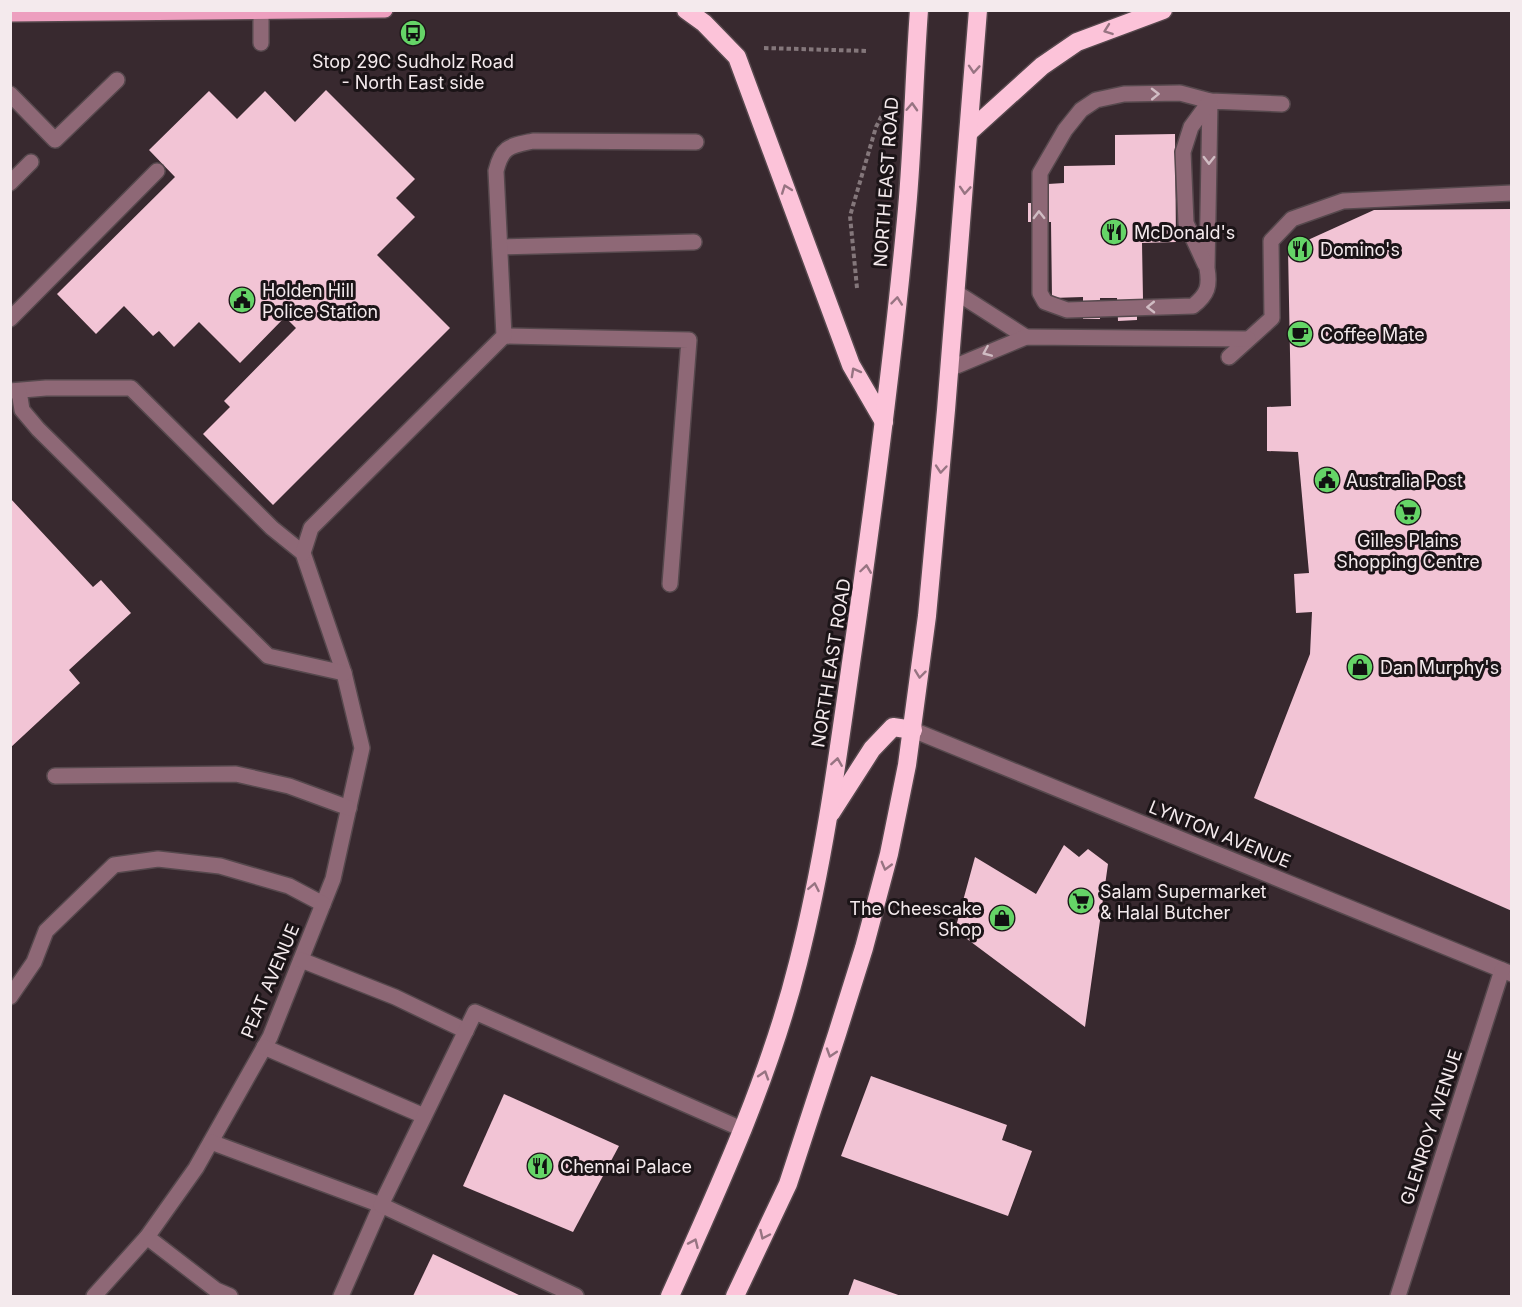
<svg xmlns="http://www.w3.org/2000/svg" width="1522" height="1307" font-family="Inter,sans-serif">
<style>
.building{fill:#f2c4d5}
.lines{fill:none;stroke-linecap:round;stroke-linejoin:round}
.minor-casing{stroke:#56484d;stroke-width:18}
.major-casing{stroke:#56484d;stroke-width:18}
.highway-casing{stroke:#56484d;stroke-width:21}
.path{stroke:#84777b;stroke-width:4;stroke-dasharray:4.5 3;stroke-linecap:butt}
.minor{stroke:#8e6876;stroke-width:15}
.major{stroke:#ed9fbf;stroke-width:15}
.highway{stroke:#fcc3d9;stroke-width:18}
.oneway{stroke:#977482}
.oneway2{stroke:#d0bcc3}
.labels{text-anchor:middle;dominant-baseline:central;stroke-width:6;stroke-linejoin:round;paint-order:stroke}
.poi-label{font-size:18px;fill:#f4eaed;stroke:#1b1417;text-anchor:start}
.street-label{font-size:18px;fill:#f4eaed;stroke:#1b1417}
</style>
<rect width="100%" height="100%" fill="#38292f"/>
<g class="building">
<path d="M 326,90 L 415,179 L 396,198 L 415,217 L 377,255 L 450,328 L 273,505 L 203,434 L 230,407 L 224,401 L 296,328 L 285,317 L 240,363 L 199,322 L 174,347 L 159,331 L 153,336 L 124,306 L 96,334 L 57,294 L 175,177 L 149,150 L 209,91 L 237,119 L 265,91 L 295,122 Z"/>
<path d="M 1175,134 L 1176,242 L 1142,243 L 1143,299 L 1137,299 L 1137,320 L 1118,321 L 1117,298 L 1100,298 L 1100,319 L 1083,319 L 1083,297 L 1052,298 L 1051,222 L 1028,222 L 1028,203 L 1048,203 L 1048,184 L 1064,183 L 1064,166 L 1115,165 L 1115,135 Z"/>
<path d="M 1512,209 L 1512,911 L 1254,798 L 1310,654 L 1312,612 L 1296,613 L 1294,574 L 1309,573 L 1298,452 L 1267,451 L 1267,407 L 1291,406 L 1288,249 L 1374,210 Z"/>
<path d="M 10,498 L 93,587 L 101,580 L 131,613 L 69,670 L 80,683 L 10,748 Z"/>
<path d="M 1064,845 L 1079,857 L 1088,849 L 1108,864 L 1085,1027 L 955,930 L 975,857 L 1036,894 Z"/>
<path d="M 871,1076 L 1007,1125 L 1002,1140 L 1032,1151 L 1008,1216 L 841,1156 Z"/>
<path d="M 504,1094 L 619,1146 L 573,1232 L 463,1186 Z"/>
<path d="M 433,1254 L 521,1296 L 413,1296 Z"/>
<path d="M 854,1279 L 901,1296 L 848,1296 Z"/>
</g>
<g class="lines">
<g class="minor-casing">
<g id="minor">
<path d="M 261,43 L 261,12"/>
<path d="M 10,94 L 55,140 L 117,80"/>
<path d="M 1210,101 L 1207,268 C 1210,286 1208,294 1193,306 L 1067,310 L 1045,302 L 1040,293 L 1040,173 L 1065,130 L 1081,110 L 1096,100 L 1124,94 L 1180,93 L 1210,101 L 1282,104"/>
<path d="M 10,183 L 31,162"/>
<path d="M 500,247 L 694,242"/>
<path d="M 1205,264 L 1186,223 L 1183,152 L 1191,127 L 1210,101"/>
<path d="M 957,293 L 1026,337"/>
<path d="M 10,319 L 157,171"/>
<path d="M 504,336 L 689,340 L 670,584"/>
<path d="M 1229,357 L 1272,318 L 1271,241 L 1292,219 L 1343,201 L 1512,193"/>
<path d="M 949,369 L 1026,337 L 1248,339"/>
<path d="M 10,391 L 46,388 L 131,388 L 272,528 L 303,553 L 344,673 L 362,748 L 333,879 L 270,1037 L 196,1168 L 147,1237 L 94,1296"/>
<path d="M 19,391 L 22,410 L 38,429 L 268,656 L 344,673"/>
<path d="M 303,553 L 311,528 L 504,336 L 496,171 C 502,146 510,146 533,141 L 696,142"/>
<path d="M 913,730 L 1512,974"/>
<path d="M 55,776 L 236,774 L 289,786 L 349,808"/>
<path d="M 301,960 L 395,997 L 466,1031"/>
<path d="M 10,997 L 34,962 L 46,931 L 114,865 L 158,859 L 220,866 L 289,886 L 323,904"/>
<path d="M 264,1047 L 424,1116"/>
<path d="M 211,1142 L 381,1205 L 341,1296"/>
<path d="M 147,1237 L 216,1290 L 230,1296"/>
<path d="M 576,1296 L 381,1205 L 475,1012 L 744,1130"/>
<path d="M 1398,1296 L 1502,970"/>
</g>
</g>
<g class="major-casing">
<path id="major" d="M 10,14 L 385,10"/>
</g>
<g class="highway-casing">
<g id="highway">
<path d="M 686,10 L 704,23 L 737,57 L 851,365 L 884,422"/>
<path d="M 969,132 L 1042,66 L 1077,42 L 1163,10"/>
<path d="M 831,813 L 872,749 L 893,727 L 913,730"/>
<path d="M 670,1296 C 719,1187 769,1079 798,963 C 823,865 837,763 851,663 C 873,512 893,361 907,209 C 913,143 914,77 919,10"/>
<path d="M 735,1296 L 788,1184 L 837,1034 L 864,948 L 889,854 L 907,765 L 927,616 L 946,410 L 978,10"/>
</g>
</g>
<g class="path">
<path d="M 764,48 L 868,51"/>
<path d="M 857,288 L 850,216 L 876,127 L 882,115"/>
</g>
<use href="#minor" class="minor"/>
<use href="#major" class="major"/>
<use href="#highway" class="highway"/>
</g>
<defs><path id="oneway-chevron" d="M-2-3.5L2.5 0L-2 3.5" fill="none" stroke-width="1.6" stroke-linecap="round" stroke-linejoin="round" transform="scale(1.5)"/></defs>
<g class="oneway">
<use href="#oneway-chevron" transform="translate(1108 30) rotate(160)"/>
<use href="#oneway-chevron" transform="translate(974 69) rotate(94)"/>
<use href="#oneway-chevron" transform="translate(912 107) rotate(-87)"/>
<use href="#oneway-chevron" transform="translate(786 189) rotate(-110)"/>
<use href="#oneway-chevron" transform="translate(965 190) rotate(94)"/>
<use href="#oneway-chevron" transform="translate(897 301) rotate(-84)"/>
<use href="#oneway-chevron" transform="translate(855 372) rotate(-119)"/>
<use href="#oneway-chevron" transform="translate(941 469) rotate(95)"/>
<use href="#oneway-chevron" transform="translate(866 569) rotate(-82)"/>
<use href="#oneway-chevron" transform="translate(920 674) rotate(97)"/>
<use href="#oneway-chevron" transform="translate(837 762) rotate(-81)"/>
<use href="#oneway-chevron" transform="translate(886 866) rotate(105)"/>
<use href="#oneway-chevron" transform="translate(814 887) rotate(-79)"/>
<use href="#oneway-chevron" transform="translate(831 1053) rotate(108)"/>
<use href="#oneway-chevron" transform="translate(764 1075) rotate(-72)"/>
<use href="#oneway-chevron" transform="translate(764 1235) rotate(115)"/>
<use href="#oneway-chevron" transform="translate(694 1243) rotate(-66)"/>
</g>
<g class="oneway2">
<use href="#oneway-chevron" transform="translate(1155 94) rotate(-1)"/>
<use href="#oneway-chevron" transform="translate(1209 160) rotate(91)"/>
<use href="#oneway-chevron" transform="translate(1039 215) rotate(-91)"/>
<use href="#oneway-chevron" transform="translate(1151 307) rotate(179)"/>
<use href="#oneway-chevron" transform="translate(987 352) rotate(157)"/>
</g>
<defs>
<g id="bus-disc" transform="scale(1.35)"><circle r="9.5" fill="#65d467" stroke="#1b1417"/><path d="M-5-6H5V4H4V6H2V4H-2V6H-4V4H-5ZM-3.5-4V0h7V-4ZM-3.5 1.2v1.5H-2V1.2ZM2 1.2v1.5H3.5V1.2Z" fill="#111"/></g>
<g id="restaurant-disc" transform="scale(1.35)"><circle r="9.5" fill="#65d467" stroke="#1b1417"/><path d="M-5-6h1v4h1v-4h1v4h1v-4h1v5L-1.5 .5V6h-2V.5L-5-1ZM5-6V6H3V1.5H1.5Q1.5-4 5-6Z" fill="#111"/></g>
<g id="civic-disc" transform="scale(1.35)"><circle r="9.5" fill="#65d467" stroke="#1b1417"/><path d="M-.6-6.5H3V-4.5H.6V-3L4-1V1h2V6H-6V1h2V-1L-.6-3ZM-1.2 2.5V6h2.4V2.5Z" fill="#111"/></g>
<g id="cafe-disc" transform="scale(1.35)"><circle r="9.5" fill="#65d467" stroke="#1b1417"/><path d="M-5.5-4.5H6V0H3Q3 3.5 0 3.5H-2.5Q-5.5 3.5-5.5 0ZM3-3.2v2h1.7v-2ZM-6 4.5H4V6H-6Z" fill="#111"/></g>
<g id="supermarket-disc" transform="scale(1.35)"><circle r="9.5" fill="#65d467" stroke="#1b1417"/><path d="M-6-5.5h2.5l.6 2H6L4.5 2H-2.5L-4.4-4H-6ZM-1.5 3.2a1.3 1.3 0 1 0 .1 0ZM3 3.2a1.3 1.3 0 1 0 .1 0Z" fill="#111"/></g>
<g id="shop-disc" transform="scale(1.35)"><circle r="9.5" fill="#65d467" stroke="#1b1417"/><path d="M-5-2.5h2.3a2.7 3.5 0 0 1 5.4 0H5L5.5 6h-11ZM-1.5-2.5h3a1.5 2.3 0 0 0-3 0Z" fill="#111"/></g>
</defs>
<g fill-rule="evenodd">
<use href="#bus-disc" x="413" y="33"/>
<use href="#restaurant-disc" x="1114" y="232"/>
<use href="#restaurant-disc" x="1300" y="249"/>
<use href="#civic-disc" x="242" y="300"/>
<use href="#cafe-disc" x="1300" y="334"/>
<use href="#civic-disc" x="1327" y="480"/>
<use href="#supermarket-disc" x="1408" y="512"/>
<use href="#shop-disc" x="1360" y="667"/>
<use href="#supermarket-disc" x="1081" y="901"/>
<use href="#shop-disc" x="1002" y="918"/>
<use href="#restaurant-disc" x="540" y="1166"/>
</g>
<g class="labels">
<g class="poi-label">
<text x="413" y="61" text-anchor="middle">Stop 29C Sudholz Road<tspan x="413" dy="21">- North East side</tspan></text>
<text x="1134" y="232">McDonald's</text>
<text x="1320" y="249">Domino's</text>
<text x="262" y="290">Holden Hill<tspan x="262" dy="21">Police Station</tspan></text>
<text x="1320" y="334">Coffee Mate</text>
<text x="1346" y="480">Australia Post</text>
<text x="1408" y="540" text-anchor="middle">Gilles Plains<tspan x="1408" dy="21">Shopping Centre</tspan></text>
<text x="1380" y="667">Dan Murphy's</text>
<text x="1100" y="891">Salam Supermarket<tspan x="1100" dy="21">&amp; Halal Butcher</tspan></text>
<text x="982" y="908" text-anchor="end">The Cheescake<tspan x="982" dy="21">Shop</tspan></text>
<text x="560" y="1166">Chennai Palace</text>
</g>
<g class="street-label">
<text transform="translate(886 182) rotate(-86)">NORTH EAST ROAD</text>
<text transform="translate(831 663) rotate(-81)">NORTH EAST ROAD</text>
<text transform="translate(1220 834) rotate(22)">LYNTON AVENUE</text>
<text transform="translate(270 981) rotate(-67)">PEAT AVENUE</text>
<text transform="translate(1431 1127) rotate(-72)">GLENROY AVENUE</text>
</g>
</g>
<rect width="1522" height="1307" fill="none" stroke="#f4eaed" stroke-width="24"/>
</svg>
